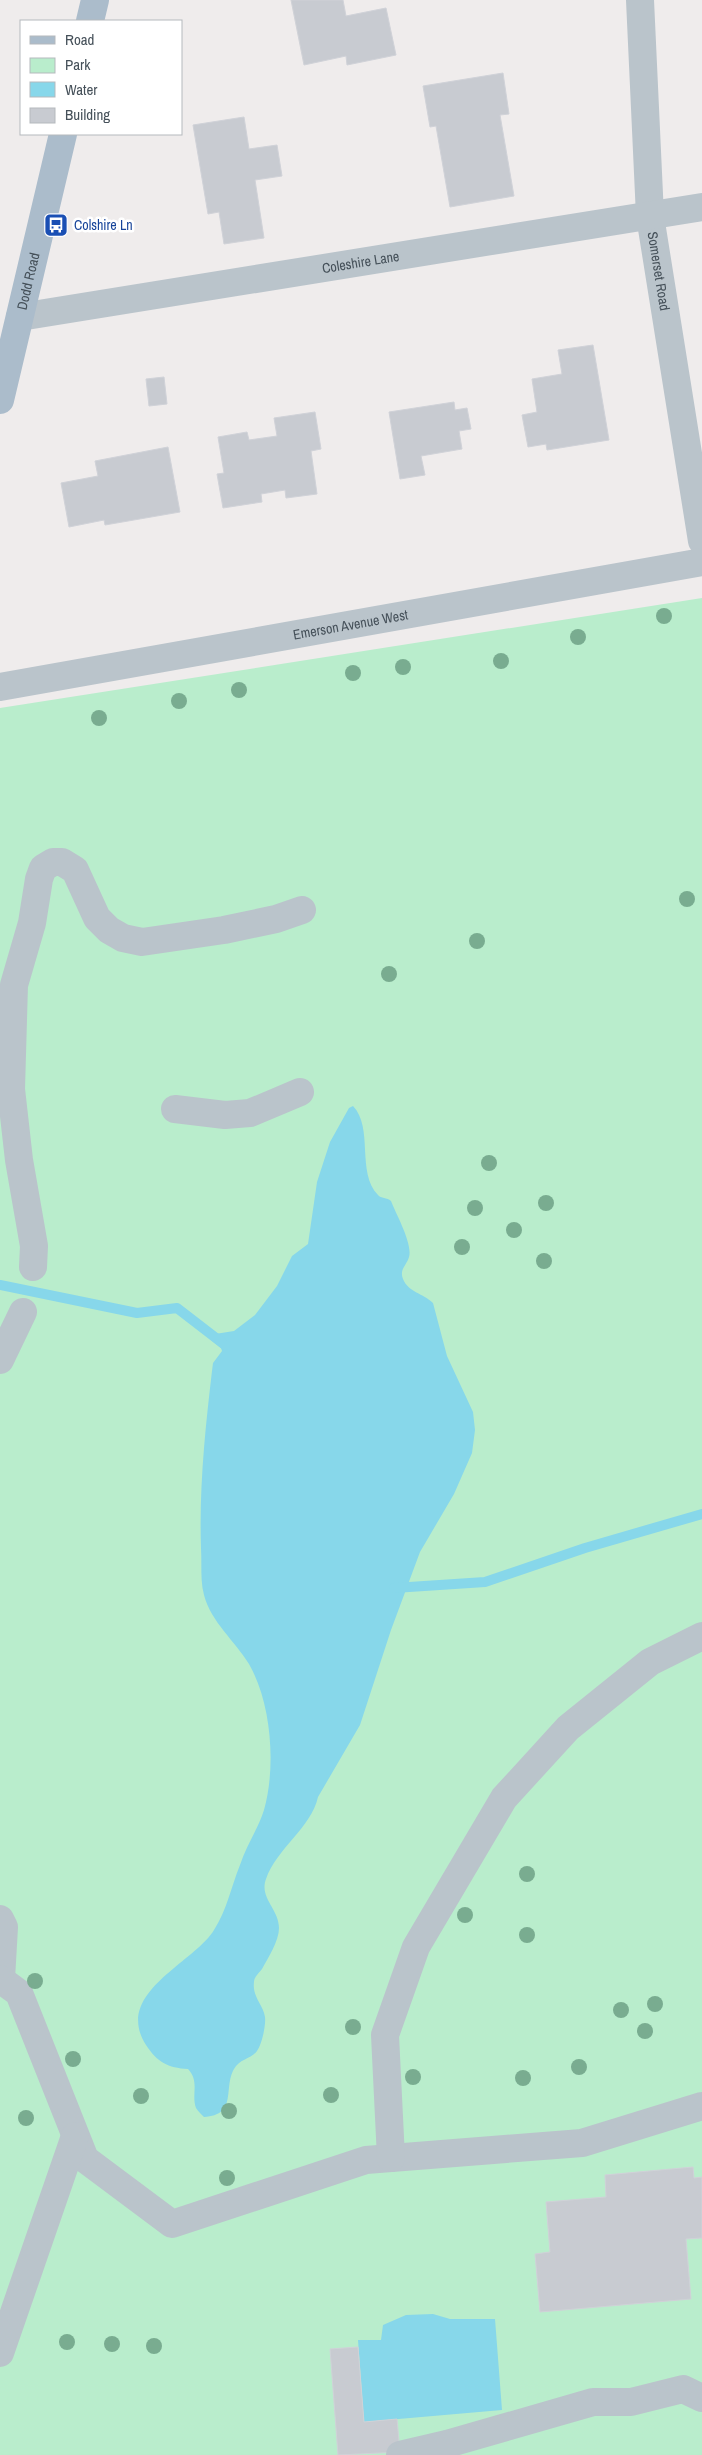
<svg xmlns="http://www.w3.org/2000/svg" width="702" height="2455" font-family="'Archivo Narrow',sans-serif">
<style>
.green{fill:#b9edcc}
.water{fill:#87d7ea}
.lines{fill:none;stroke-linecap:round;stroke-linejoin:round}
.stream{stroke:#87d7ea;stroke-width:10}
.building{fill:#c8cbd1;stroke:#d0d2d8}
.minor{stroke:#bac4cb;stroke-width:28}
.major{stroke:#abbccb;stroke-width:28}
.tree{fill:#79ac90}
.labels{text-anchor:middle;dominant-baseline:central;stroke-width:5;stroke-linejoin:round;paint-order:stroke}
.transit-label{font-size:14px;fill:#164399;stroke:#fff;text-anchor:start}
.street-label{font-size:14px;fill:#455059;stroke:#fff}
</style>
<rect width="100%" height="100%" fill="#efecec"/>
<path class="green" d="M 702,598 L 702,2455 L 0,2455 L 0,708 Z"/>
<g class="water">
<path d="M 353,1106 C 374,1128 356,1172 378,1195 C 381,1199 387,1197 391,1201 C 396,1214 413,1244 409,1257 C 407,1265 399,1269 403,1279 C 409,1293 423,1293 433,1303 L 447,1356 L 473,1412 L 475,1430 L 472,1453 L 454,1494 L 420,1552 L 391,1630 L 360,1725 L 318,1797 C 311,1828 277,1848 266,1879 C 259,1898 279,1909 279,1928 C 279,1941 268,1958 262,1969 C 259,1973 254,1977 254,1982 C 252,1997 263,2004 265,2017 C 266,2025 262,2044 257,2051 C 251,2059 239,2059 234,2069 C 223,2088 238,2115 204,2117 C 202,2115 198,2111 196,2108 C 191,2094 200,2082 188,2069 C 168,2068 157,2062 146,2045 C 113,1993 193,1964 214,1930 C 227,1910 231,1887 240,1865 C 246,1846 258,1829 264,1810 C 276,1768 272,1704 249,1664 C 235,1641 211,1622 204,1595 C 200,1580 202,1564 201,1548 C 199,1489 205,1430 212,1371 L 213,1363 L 222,1351 L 221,1348 L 211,1340 L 215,1334 L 234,1331 L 255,1315 L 277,1286 L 292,1256 L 308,1244 L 317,1182 L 330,1142 L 349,1108 Z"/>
<path d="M 433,2314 L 450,2319 L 495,2319 L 502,2410 L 364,2422 L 358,2340 L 381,2340 L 383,2325 L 406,2315 Z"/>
</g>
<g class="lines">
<g class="stream">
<path d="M 0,1285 L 137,1313 L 177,1308 L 225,1345"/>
<path d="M 394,1588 L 485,1582 L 585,1548 L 702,1514"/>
</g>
</g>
<g class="building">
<path d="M 291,0 L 343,0 L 346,16 L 386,8 L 396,55 L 347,65 L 346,56 L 304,65 Z"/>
<path d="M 503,73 L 509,114 L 500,115 L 514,196 L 450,207 L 436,126 L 430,127 L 423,86 Z"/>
<path d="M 244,117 L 249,149 L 277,145 L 282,176 L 255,180 L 264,238 L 224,244 L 219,212 L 208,214 L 193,125 Z"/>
<path d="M 593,345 L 609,440 L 547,450 L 546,444 L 528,447 L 522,415 L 537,412 L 532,379 L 562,374 L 558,350 Z"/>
<path d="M 164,377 L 167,404 L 149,406 L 146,379 Z"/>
<path d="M 454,402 L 455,410 L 467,408 L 471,429 L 459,431 L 462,449 L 421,456 L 425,475 L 400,479 L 389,412 Z"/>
<path d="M 315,412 L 321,449 L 311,451 L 317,494 L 286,498 L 285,490 L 261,494 L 262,502 L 223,508 L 217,474 L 224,473 L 218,437 L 247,432 L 249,440 L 277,436 L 274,418 Z"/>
<path d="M 168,447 L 180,512 L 105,525 L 104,520 L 69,527 L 61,483 L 98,476 L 95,461 Z"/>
<path d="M 693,2167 L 694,2178 L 702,2177 L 702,2238 L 686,2239 L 691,2299 L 540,2312 L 535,2254 L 550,2252 L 546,2202 L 606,2197 L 605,2175 Z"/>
<path d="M 358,2347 L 364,2422 L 397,2419 L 400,2452 L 338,2455 L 330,2349 Z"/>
</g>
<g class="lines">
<g class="minor">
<path id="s1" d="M 640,0 L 650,216 L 702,541"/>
<path id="s2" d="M 20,317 L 702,207"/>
<path id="s3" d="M 0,687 L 702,562"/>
<path d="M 175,1109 L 225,1115 L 250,1113 L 300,1092"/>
<path d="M 33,1267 L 34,1246 L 19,1160 L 11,1089 L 14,985 L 32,923 L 39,879 L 43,868 L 53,862 L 62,862 L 75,870 L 97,918 L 109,930 L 123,938 L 142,942 L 224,930 L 276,919 L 302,910"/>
<path d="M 0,1360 L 23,1312"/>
<path d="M 0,1919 L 4,1927 L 1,1979"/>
<path d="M 0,1979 L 19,1993 L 85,2159 L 172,2224 L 366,2160 L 582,2143 L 702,2106"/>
<path d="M 391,2158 L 385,2035 L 416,1947 L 504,1798 L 568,1728 L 650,1662 L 702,1636"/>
<path d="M 0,2353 L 75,2136"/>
<path d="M 400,2455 L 447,2444 L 593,2402 L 631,2402 L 683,2389 L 702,2398"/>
</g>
<g class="major">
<path d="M 90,21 L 95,0"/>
<path id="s4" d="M 0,400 L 63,134"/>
</g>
</g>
<g class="tree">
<circle cx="664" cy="616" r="8"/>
<circle cx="578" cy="637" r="8"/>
<circle cx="501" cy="661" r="8"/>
<circle cx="403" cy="667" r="8"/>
<circle cx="353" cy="673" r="8"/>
<circle cx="239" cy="690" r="8"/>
<circle cx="179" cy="701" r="8"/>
<circle cx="99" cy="718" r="8"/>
<circle cx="687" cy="899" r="8"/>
<circle cx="477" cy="941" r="8"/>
<circle cx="389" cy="974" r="8"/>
<circle cx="489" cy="1163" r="8"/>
<circle cx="546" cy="1203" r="8"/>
<circle cx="475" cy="1208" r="8"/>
<circle cx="514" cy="1230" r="8"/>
<circle cx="462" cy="1247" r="8"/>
<circle cx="544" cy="1261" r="8"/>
<circle cx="527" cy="1874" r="8"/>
<circle cx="465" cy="1915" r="8"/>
<circle cx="527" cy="1935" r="8"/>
<circle cx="35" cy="1981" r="8"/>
<circle cx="655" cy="2004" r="8"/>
<circle cx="621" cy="2010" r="8"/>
<circle cx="353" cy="2027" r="8"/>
<circle cx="645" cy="2031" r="8"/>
<circle cx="73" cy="2059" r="8"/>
<circle cx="579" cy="2067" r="8"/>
<circle cx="413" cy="2077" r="8"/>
<circle cx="523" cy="2078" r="8"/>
<circle cx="331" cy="2095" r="8"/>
<circle cx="141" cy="2096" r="8"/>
<circle cx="229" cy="2111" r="8"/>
<circle cx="26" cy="2118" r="8"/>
<circle cx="227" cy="2178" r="8"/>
<circle cx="67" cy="2342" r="8"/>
<circle cx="112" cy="2344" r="8"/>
<circle cx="154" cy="2346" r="8"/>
</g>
<defs>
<g id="bus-square" transform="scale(1.25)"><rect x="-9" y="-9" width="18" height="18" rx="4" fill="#1a4fb4" stroke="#fff"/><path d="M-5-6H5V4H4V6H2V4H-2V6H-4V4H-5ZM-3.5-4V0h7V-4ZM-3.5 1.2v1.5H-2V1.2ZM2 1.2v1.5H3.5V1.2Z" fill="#fff"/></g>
</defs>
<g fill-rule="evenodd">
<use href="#bus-square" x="56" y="225"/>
</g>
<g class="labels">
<g class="transit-label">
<text x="74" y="225">Colshire Ln</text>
</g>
<g class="street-label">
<text stroke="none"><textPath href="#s2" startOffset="345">Coleshire Lane</textPath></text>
<text stroke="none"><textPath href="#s1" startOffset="272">Somerset Road</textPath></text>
<text stroke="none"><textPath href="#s4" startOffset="122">Dodd Road</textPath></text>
<text stroke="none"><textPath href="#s3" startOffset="356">Emerson Avenue West</textPath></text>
</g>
</g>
<rect x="20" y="20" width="162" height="115" fill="#ffffff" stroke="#b5b9bd"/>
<rect x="30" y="36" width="25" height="8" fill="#abbccb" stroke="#b5b9bd"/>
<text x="65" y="45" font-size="15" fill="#455059">Road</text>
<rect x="30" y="58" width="25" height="15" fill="#b9edcc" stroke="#b5b9bd"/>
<text x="65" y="70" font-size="15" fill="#455059">Park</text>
<rect x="30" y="82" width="25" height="15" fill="#87d7ea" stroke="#b5b9bd"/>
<text x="65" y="95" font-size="15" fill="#455059">Water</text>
<rect x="30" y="108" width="25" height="15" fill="#c8cbd1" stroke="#b5b9bd"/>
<text x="65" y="120" font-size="15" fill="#455059">Building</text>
</svg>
